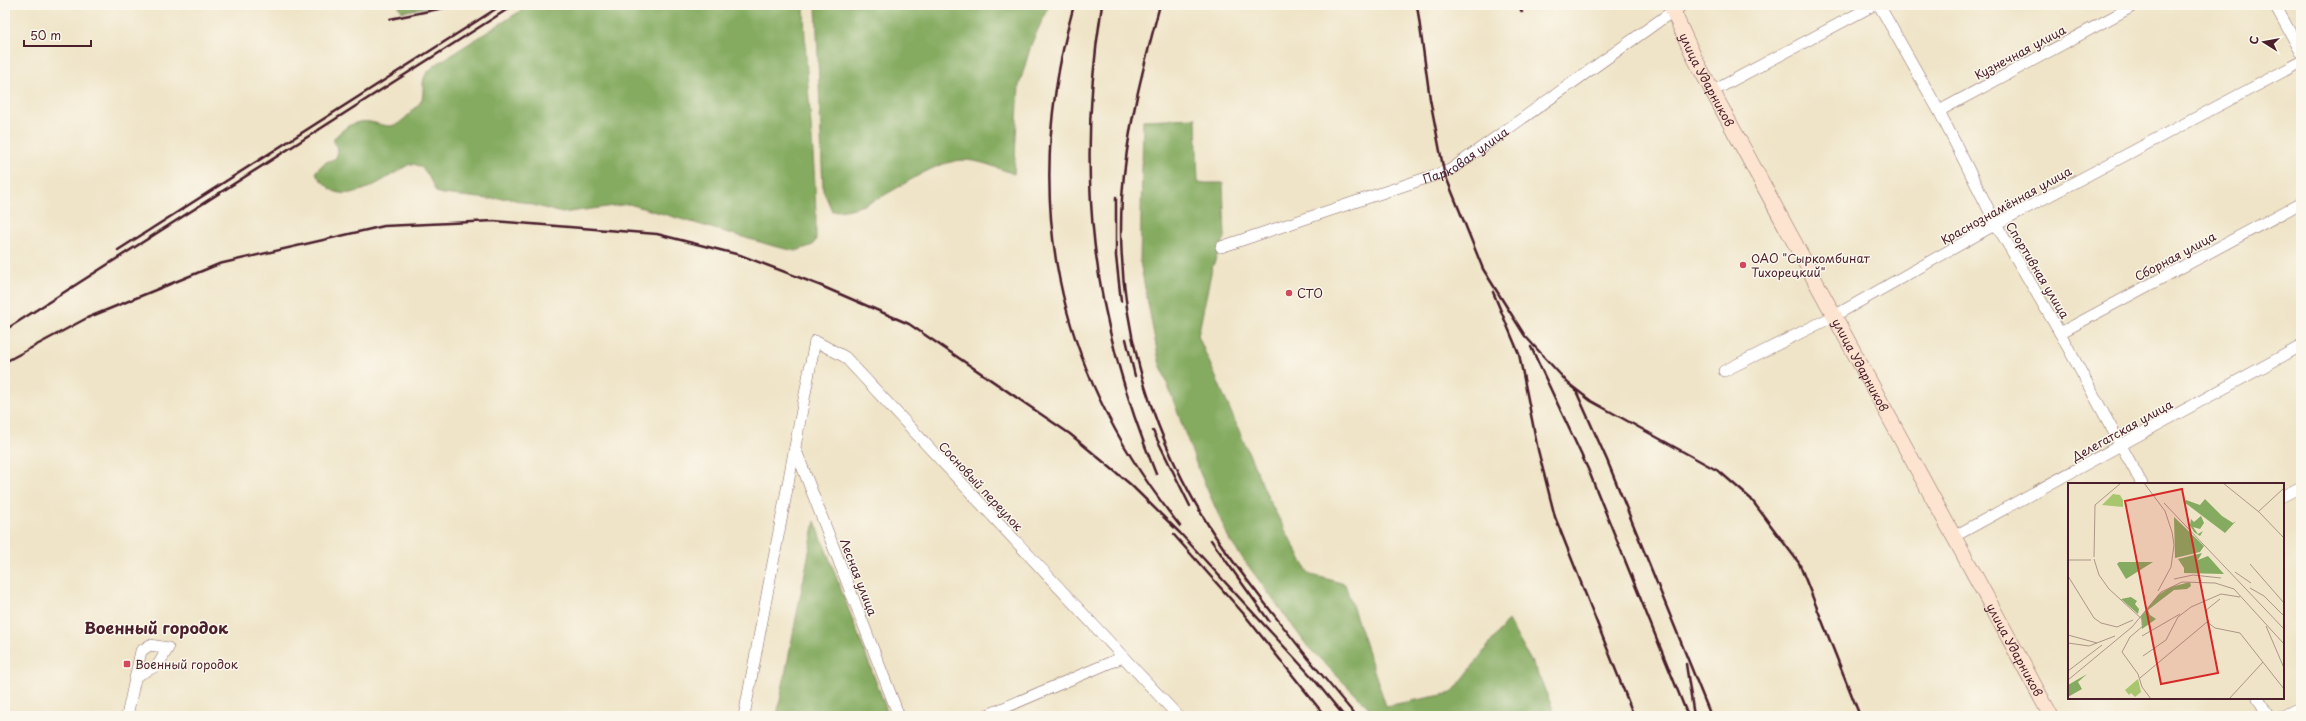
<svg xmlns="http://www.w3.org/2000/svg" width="2306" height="721" font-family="'Playpen Sans',sans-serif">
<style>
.forest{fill:#85ab61;stroke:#686546}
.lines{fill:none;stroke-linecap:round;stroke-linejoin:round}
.minor-casing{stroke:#846462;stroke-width:12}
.secondary-casing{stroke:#846462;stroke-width:16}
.minor{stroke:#fff;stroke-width:11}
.secondary{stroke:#fde4d1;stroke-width:15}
.rail{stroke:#4a1f2b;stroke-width:2.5}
.poi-dot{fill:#d1495b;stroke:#fbf7ec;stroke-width:1.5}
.labels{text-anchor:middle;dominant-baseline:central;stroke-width:3;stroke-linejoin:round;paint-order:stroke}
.street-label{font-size:12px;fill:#4a1f2b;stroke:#fbf7ec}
.poi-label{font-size:12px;fill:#4a1f2b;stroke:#fbf7ec;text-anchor:start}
.district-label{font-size:16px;font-weight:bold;fill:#4a1f2b;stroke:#fbf7ec}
.inset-road{fill:none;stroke:#ad9589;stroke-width:1}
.view{fill:#d62828;fill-opacity:0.15;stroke:#d62828;stroke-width:2}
.inset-edge{fill:none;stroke:#4a1f2b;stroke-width:2}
</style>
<rect width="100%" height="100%" fill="#fbf7ec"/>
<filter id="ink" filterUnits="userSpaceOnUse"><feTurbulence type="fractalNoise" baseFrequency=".025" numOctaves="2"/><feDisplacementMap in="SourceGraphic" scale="8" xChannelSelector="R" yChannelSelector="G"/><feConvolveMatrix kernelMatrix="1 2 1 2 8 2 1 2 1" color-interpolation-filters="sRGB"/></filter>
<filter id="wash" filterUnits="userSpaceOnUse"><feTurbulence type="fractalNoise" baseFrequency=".012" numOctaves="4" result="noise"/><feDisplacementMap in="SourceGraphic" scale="16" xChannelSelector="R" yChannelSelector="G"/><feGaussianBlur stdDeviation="0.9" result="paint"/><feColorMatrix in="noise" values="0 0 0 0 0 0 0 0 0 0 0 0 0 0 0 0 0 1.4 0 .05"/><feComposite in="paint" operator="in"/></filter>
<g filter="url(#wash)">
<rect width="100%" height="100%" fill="#efe4c7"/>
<g class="forest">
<path d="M 402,5 L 437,5 L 402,12 L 399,6 Z"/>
<path d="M 530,5 L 804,5 C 805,83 817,161 816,239 L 813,245 L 796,251 L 777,247 L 629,204 L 562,213 L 508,198 L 489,199 L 442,194 L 436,192 C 430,180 426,164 410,164 C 388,176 347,209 326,185 C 321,180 317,178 316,171 L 324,163 L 336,158 L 338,148 L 334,143 L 334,138 C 367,104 380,135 399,123 C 406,118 417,107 421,101 C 425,94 421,83 425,76 C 427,72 432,68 435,65 Z"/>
<path d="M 816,5 L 1049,5 L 1031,45 L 1019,86 L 1014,174 C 997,168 974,157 955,161 C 913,169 877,212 832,211 L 823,190 Z"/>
<path d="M 1196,118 L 1198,183 L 1223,183 L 1225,237 L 1212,268 L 1198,336 L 1270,502 L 1309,574 L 1345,584 L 1386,706 L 1452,693 L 1508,620 L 1537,672 L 1556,716 L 1377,716 L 1308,647 L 1230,541 L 1197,466 L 1159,361 L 1140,262 L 1143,120 Z"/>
<path d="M 815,521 L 889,716 L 777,716 Z"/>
</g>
</g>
<g filter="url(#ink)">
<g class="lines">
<g class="minor-casing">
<g id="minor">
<path d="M 1879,5 L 1939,111 L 1996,224 L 2060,333 L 2142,484"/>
<path d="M 2275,5 L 2301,52"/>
<path d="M 1713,91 L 1874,5"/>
<path d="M 1939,111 L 2135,5"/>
<path id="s1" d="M 1221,247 L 1450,170 L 1673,11"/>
<path d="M 2060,333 L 2301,203"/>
<path d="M 1724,371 L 1834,316 L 1996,224 L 2301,62"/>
<path d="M 795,448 L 899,716"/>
<path d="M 2283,496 L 2301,487"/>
<path d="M 1955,536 L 2301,346"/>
<path d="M 2258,698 L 2268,716"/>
<path d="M 127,716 L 141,651 L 150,645 L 168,648 L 158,665 L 136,676"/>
<path d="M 744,716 L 815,341 L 845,357 L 1178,716"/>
<path d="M 985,716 L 1123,657"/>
<path d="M 2283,716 L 2301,707"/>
</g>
</g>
<g class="secondary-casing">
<g id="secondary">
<path id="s2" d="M 1679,5 L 1673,11 L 1695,59 L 2051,716"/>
</g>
</g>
<use href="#minor" class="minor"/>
<use href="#secondary" class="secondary"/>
<g class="rail">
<path d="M 1074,5 C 1020,199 1054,369 1180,526"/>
<path d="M 1102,5 C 1075,174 1091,315 1156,474"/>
<path d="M 1160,5 C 1143,68 1126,132 1122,198 C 1115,312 1147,426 1207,523 C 1222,548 1240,571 1257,593 C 1289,635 1322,676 1356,716"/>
<path d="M 1417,5 L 1430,99 L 1444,172 L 1483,269 L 1525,336 L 1569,384 L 1591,401 L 1720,472 L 1751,499 L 1799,563 L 1860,716"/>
<path d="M 1518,5 L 1522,12"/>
<path d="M 390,19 L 458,5"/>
<path d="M 1116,197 L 1116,256 L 1121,301"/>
<path d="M 118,250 L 502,5"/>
<path d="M 1493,292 L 1519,354 L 1538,450 L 1555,517 L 1634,716"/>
<path d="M 5,330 L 514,5"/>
<path d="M 1126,339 L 1135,376"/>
<path d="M 1531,347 L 1588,469 L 1688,716"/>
<path d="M 5,362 L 87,318 L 219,264 L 384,226 L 494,221 L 657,234 L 740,255 L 819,285 L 909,324 L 1070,434 L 1130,484 L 1180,533 L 1312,677 L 1344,716"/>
<path d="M 1576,391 L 1607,460 L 1711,716"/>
<path d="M 1153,431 L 1190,506"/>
<path d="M 1174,535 L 1243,613 L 1325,716"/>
<path d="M 1211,540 L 1269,621"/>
<path d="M 1686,664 L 1694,716"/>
</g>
</g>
</g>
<g class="poi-dot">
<circle cx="1743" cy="265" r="4"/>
<circle cx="1289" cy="293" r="4"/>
<rect x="123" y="660" width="8" height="8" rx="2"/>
</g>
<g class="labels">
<g class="street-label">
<text transform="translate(2020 52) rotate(-28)">Кузнечная улица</text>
<text stroke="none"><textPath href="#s2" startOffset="85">улица Ударников</textPath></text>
<text stroke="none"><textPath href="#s1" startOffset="262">Парковая улица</textPath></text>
<text transform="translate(2006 205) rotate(-29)">Краснознамённая улица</text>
<text transform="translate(2175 256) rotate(-28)">Сборная улица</text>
<text transform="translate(2038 270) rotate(59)">Спортивная улица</text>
<text stroke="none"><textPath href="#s2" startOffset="409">улица Ударников</textPath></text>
<text transform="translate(2122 430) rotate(-29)">Делегатская улица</text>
<text transform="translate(981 486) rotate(47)">Сосновый переулок</text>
<text transform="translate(859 577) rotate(69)">Лесная улица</text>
<text stroke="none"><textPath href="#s2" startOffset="733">улица Ударников</textPath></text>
</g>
<g class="poi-label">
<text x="1751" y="258">ОАО "Сыркомбинат<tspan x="1751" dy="14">Тихорецкий"</tspan></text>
<text x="1297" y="293">СТО</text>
<text x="135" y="664">Военный городок</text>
</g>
<g class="district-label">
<text x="156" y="627">Военный городок</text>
</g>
</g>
<g transform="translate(2068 483)">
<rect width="216" height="216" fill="#efe4c7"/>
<path d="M 45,11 L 52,12 L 55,17 L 55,24 L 34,22 ZM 70,196 L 73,209 L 67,214 L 63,210 L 61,212 L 57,207 Z" fill="#a7c66e"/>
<path d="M 137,16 L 154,33 L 165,40 L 168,38 L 157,50 L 116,19 L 118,17 L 132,22 ZM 133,33 L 136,40 L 132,46 L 125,44 L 130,51 L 135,48 L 132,53 L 126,49 L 120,39 L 122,42 L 123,36 L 126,39 ZM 106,34 L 136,63 L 132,69 L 107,75 ZM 134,70 L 130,77 L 140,73 L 156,91 L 116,90 L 116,85 L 110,76 ZM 51,79 L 85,79 L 58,96 L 49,81 ZM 122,99 L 123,103 L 119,106 L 106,107 L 80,127 L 82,132 L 88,136 L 74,146 L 73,133 L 90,112 L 103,104 ZM 63,114 L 69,118 L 67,121 L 71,126 L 70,131 L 53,116 ZM 19,191 L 10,199 L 14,206 L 0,214 L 0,202 Z" fill="#85ab61"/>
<path class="inset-road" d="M 76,0 L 97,28 L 104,49 L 106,62 L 103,84 L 90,108M 155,0 L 191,29 L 216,55M 96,20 L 216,146M 190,29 L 216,5M 26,74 L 27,22 L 53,0M 26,76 L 31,92 L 41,106 L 75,137 L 75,143 L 62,154 L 54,169 L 70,191 L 74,204 L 83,216M 0,77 L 23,77M 182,81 L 216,120M 167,89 L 183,100M 0,93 L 26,135 L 33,140 L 49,144 L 65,137M 106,96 L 125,92 L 153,95M 182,105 L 196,113 L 216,133M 137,128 L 152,116M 198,143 L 216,185M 0,152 L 29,160M 74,153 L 112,131M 0,160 L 21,163 L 47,153M 75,173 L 98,157 L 110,134 L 123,124 L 153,111 L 172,114M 0,188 L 34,162M 72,195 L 139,139 L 147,145 L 172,150 L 216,206M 0,197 L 64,144 L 93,109 L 114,99 L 147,100 L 166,106 L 216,161M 161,216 L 195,179"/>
<path class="view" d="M 114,6 L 150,190 L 93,201 L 57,18 Z"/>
<rect width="216" height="216" class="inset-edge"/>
</g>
<rect width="2306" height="721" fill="none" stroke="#fbf7ec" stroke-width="20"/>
<g transform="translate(2264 42) rotate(281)" stroke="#fbf7ec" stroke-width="3" paint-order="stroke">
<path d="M0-3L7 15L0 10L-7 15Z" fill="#4a1f2b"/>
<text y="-6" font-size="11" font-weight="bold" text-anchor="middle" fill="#4a1f2b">С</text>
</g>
<path d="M24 40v6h67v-6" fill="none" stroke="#4a1f2b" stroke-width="2"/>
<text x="30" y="40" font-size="12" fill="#4a1f2b" stroke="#fbf7ec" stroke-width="3" paint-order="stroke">50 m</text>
</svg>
